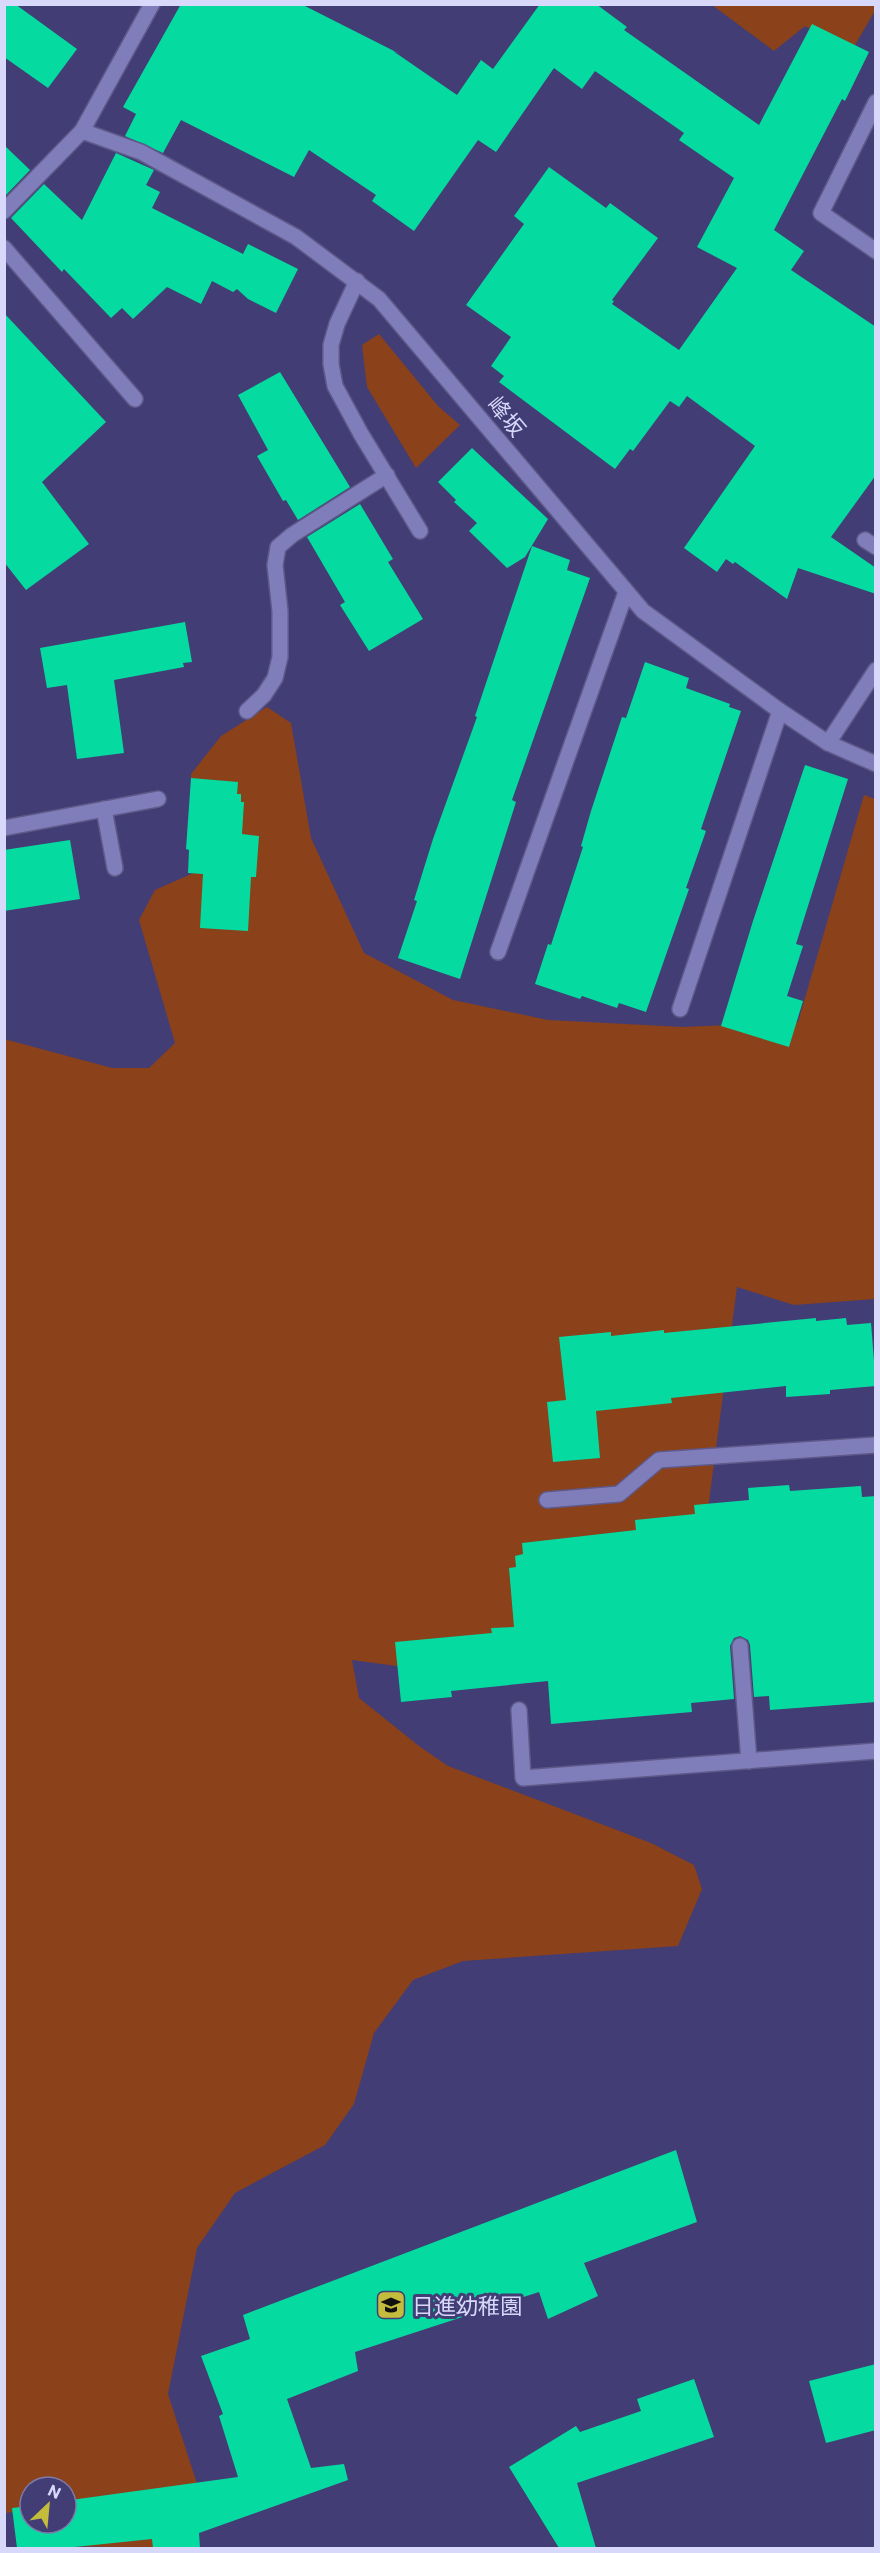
<svg xmlns="http://www.w3.org/2000/svg" width="880" height="2553" font-family="Commissioner,'Noto Sans JP',sans-serif">
<style>
.green{fill:#8b411a;fill-rule:evenodd}
.building{fill:#05dba1}
.lines{fill:none;stroke-linecap:round;stroke-linejoin:round}
.service-casing{stroke:#5e5988;stroke-width:18}
.minor-casing{stroke:#5e5988;stroke-width:18}
.service{stroke:#807dbb;stroke-width:15}
.minor{stroke:#807dbb;stroke-width:15}
.labels{text-anchor:middle;dominant-baseline:central;stroke-width:6;stroke-linejoin:round;paint-order:stroke}
.street-label{font-size:22px;fill:#d8d8fa;stroke:#423d75}
.poi-label{font-size:22px;fill:#d8d8fa;stroke:#423d75;text-anchor:start}
</style>
<rect width="100%" height="100%" fill="#423d75"/>
<g class="green">
<path d="M 875,4 L 876,9 L 851,52 L 805,26 L 774,51 L 712,5 Z"/>
<path d="M 379,334 L 438,406 L 460,425 L 416,468 L 367,387 L 362,345 Z"/>
<path d="M 267,707 L 291,723 L 311,838 L 364,953 L 453,1000 L 548,1020 L 683,1027 L 798,1022 L 864,795 L 875,799 L 875,1299 L 794,1305 L 737,1287 L 701,1563 L 552,1636 L 426,1670 L 352,1660 L 359,1698 L 419,1746 L 448,1766 L 651,1843 L 694,1865 L 702,1889 L 678,1946 L 463,1961 L 413,1980 L 374,2033 L 354,2104 L 325,2145 L 235,2193 L 197,2248 L 168,2394 L 201,2496 L 169,2548 L 61,2546 L 13,2512 L 5,2513 L 4,1039 L 112,1068 L 149,1068 L 175,1043 L 139,920 L 155,890 L 198,871 L 191,806 L 191,774 L 221,736 ZM 30,2487 L 66,2487 L 66,2523 L 30,2523 Z"/>
</g>
<g class="building">
<path d="M 4,4 L 15,4 L 77,49 L 48,88 L 4,57 Z"/>
<path d="M 181,4 L 301,4 L 400,54 L 393,51 L 457,95 L 481,60 L 493,69 L 540,4 L 596,4 L 627,27 L 624,30 L 759,125 L 812,24 L 869,52 L 845,101 L 842,99 L 774,230 L 804,251 L 791,270 L 876,327 L 876,475 L 831,537 L 876,568 L 876,594 L 798,568 L 787,599 L 735,562 L 733,564 L 726,559 L 717,572 L 684,548 L 755,446 L 687,396 L 679,407 L 670,401 L 633,451 L 630,449 L 615,469 L 499,382 L 504,376 L 491,366 L 511,337 L 466,305 L 524,224 L 514,216 L 549,167 L 606,208 L 610,203 L 658,238 L 612,300 L 614,301 L 612,304 L 679,350 L 737,268 L 697,247 L 734,178 L 679,140 L 684,133 L 595,71 L 582,89 L 554,68 L 496,152 L 478,140 L 414,231 L 372,201 L 376,195 L 309,150 L 294,177 L 181,120 L 163,153 L 125,136 L 136,114 L 123,107 Z"/>
<path d="M 4,145 L 30,170 L 4,197 Z"/>
<path d="M 116,153 L 154,170 L 146,185 L 160,192 L 152,208 L 243,254 L 248,244 L 298,269 L 276,313 L 248,299 L 237,289 L 233,292 L 212,281 L 201,304 L 167,287 L 133,319 L 122,308 L 111,318 L 64,269 L 62,272 L 11,218 L 44,184 L 82,220 Z"/>
<path d="M 4,313 L 106,422 L 42,482 L 89,544 L 26,590 L 4,562 Z"/>
<path d="M 280,372 L 350,487 L 298,520 L 286,500 L 283,501 L 257,456 L 268,450 L 238,395 Z"/>
<path d="M 472,448 L 548,519 L 525,557 L 507,568 L 469,531 L 477,523 L 454,502 L 456,500 L 438,482 Z"/>
<path d="M 360,504 L 393,559 L 388,562 L 423,619 L 369,651 L 340,605 L 345,602 L 307,537 Z"/>
<path d="M 532,546 L 570,560 L 567,570 L 590,578 L 512,800 L 516,802 L 460,979 L 398,958 L 417,901 L 414,900 L 433,839 L 477,717 L 475,716 Z"/>
<path d="M 185,622 L 192,662 L 183,663 L 184,667 L 114,680 L 124,753 L 77,759 L 67,685 L 47,688 L 40,648 Z"/>
<path d="M 645,662 L 689,678 L 686,688 L 730,704 L 729,707 L 741,711 L 701,829 L 706,831 L 686,888 L 689,889 L 646,1012 L 619,1003 L 617,1008 L 582,996 L 580,999 L 535,984 L 548,944 L 551,945 L 583,847 L 581,846 L 591,811 L 622,717 L 626,718 Z"/>
<path d="M 805,765 L 848,779 L 796,944 L 803,946 L 787,996 L 803,1001 L 789,1047 L 721,1026 L 753,921 Z"/>
<path d="M 191,778 L 238,782 L 237,794 L 241,794 L 241,802 L 244,802 L 242,834 L 259,836 L 256,877 L 251,877 L 248,931 L 200,928 L 203,874 L 188,873 L 189,850 L 186,849 Z"/>
<path d="M 70,840 L 80,899 L 4,911 L 4,850 Z"/>
<path d="M 816,1318 L 816,1321 L 846,1318 L 847,1325 L 871,1323 L 876,1386 L 830,1390 L 830,1394 L 786,1397 L 786,1386 L 671,1398 L 672,1403 L 596,1411 L 600,1458 L 553,1462 L 547,1402 L 566,1400 L 559,1337 L 611,1332 L 611,1336 L 664,1330 L 664,1333 Z"/>
<path d="M 789,1485 L 790,1491 L 861,1486 L 862,1497 L 876,1496 L 876,1702 L 770,1710 L 769,1696 L 754,1697 L 750,1645 L 748,1640 L 740,1636 L 734,1638 L 730,1646 L 734,1699 L 691,1703 L 692,1712 L 551,1724 L 548,1681 L 451,1691 L 452,1697 L 401,1702 L 395,1642 L 492,1633 L 491,1628 L 514,1627 L 509,1568 L 516,1567 L 515,1556 L 523,1554 L 522,1543 L 636,1530 L 635,1520 L 695,1514 L 694,1505 L 749,1500 L 748,1488 Z"/>
<path d="M 676,2150 L 697,2222 L 584,2263 L 598,2296 L 548,2319 L 539,2292 L 355,2352 L 358,2371 L 287,2399 L 311,2468 L 344,2464 L 348,2480 L 199,2533 L 200,2548 L 153,2548 L 152,2539 L 65,2548 L 17,2548 L 12,2508 L 30,2506 L 30,2523 L 66,2523 L 66,2501 L 71,2500 L 238,2477 L 219,2416 L 223,2414 L 201,2356 L 250,2339 L 243,2315 Z"/>
<path d="M 876,2364 L 876,2430 L 826,2443 L 809,2381 Z"/>
<path d="M 694,2379 L 714,2437 L 577,2483 L 596,2548 L 559,2548 L 509,2467 L 576,2426 L 580,2432 L 641,2411 L 637,2399 Z"/>
</g>
<g class="lines">
<g class="service-casing">
<path id="service" d="M 247,711 L 264,695 L 275,678 L 280,657 L 280,611 L 275,565 L 278,547 L 292,535 L 387,475"/>
</g>
<g class="minor-casing">
<g id="minor">
<path d="M 876,102 L 821,213 L 876,251"/>
<path d="M 82,131 L 141,152 L 296,237 L 379,299 L 643,611 L 780,711 L 828,743 L 876,764"/>
<path d="M 4,211 L 82,131 L 152,4"/>
<path d="M 4,248 L 135,399"/>
<path d="M 357,281 L 337,324 L 331,345 L 331,364 L 335,386 L 361,434 L 420,531"/>
<path d="M 865,540 L 876,547"/>
<path d="M 828,743 L 876,670"/>
<path d="M 104,809 L 115,868"/>
<path d="M 4,828 L 158,799"/>
<path d="M 498,952 L 626,592"/>
<path d="M 680,1009 L 780,711"/>
<path d="M 547,1500 L 619,1494 L 659,1460 L 876,1445"/>
<path d="M 740,1646 L 749,1761"/>
<path d="M 519,1710 L 523,1778 L 876,1751"/>
</g>
</g>
<use href="#service" class="service"/>
<use href="#minor" class="minor"/>
</g>
<defs>
<g id="school-square" transform="scale(1.5)"><rect x="-9" y="-9" width="18" height="18" rx="4" fill="#c4bc3d" stroke="#423d75"/><path d="M0-5L7-2L0 1L-7-2ZM-4 1L0 2.5L4 1V4Q0 6-4 4Z" fill="#111"/></g>
</defs>
<g fill-rule="evenodd">
<use href="#school-square" x="391" y="2305"/>
</g>
<g class="labels">
<g class="street-label">
<text transform="translate(507 416) rotate(50)">峰坂</text>
</g>
<g class="poi-label">
<text x="412" y="2305">日進幼稚園</text>
</g>
</g>
<rect width="880" height="2553" fill="none" stroke="#d8d8fa" stroke-width="12"/>
<g transform="translate(48 2505) rotate(26)"><circle r="28" fill="#423d75" stroke="#7e7baa" stroke-width="1.5"/>
<path d="M0-4.5L10 22L0 15L-10 22Z" fill="#c4bc3d"/>
<text y="-9" font-size="16" font-weight="bold" text-anchor="middle" fill="#d8d8fa">N</text>
</g>
</svg>
